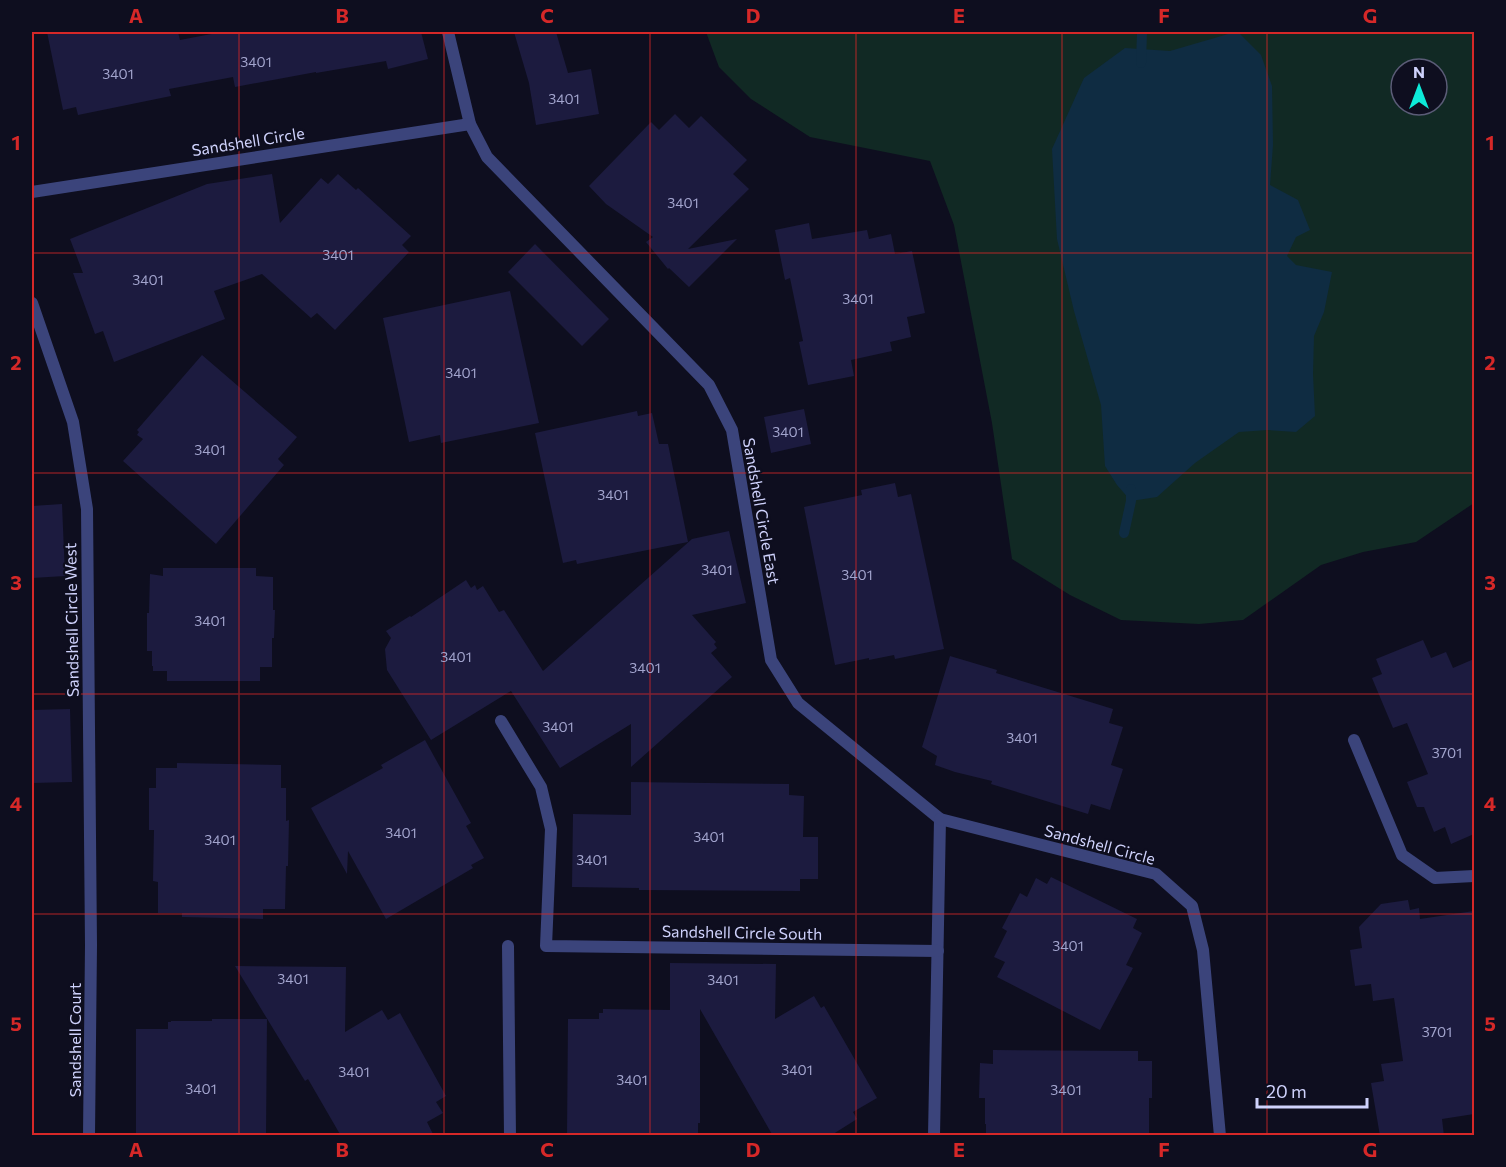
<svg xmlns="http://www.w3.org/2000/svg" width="1506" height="1167" font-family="Commissioner,sans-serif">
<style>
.green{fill:#112924;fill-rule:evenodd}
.water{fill:#0f2c42}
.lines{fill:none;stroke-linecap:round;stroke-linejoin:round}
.stream{stroke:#0f2c42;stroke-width:10}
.building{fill:#1c1b3f}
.service{stroke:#3b447b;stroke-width:12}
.grid{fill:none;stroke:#d62828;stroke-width:1.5;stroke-opacity:0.55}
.labels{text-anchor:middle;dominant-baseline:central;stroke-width:4.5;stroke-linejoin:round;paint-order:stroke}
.number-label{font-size:14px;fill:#a2a4cd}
.street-label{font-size:16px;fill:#cfd2fc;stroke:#0e0e1f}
.neatline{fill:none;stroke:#d62828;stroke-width:2}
.grid-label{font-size:20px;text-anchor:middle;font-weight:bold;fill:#d62828}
</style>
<rect width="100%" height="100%" fill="#0e0e1f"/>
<path class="green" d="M 706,32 L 1474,32 L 1474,503 L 1416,542 L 1363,552 L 1321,565 L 1243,620 L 1199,624 L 1121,620 L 1070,595 L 1012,559 L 992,423 L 954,225 L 930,161 L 810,137 L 751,99 L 719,67 ZM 1401,69 L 1437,69 L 1437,105 L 1401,105 Z"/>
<path class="water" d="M 1235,32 L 1238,32 L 1261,55 L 1272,86 L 1273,145 L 1270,185 L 1298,200 L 1310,230 L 1296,237 L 1287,256 L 1296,265 L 1332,272 L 1324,312 L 1314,336 L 1313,374 L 1315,416 L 1296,432 L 1268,430 L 1239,432 L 1195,463 L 1157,497 L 1131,501 L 1117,485 L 1105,466 L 1101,405 L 1074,311 L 1057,239 L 1052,149 L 1084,78 L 1125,48 L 1170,51 Z"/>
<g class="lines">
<g class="stream">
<path d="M 1141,63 L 1142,32"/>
<path d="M 1124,533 L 1131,501 L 1131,489"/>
</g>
</g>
<g class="building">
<path d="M 47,32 L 178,32 L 180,40 L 222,32 L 421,32 L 428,59 L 388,69 L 386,61 L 316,73 L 316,72 L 235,87 L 233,77 L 169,89 L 171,96 L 78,115 L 76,107 L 63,110 Z"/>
<path d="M 514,32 L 556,32 L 568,73 L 591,69 L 599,114 L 536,125 L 529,83 Z"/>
<path d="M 675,114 L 689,128 L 701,116 L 747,160 L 733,174 L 749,189 L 688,249 L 737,239 L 689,287 L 669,268 L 668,269 L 646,242 L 653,237 L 606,204 L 589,186 L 651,122 L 659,130 Z"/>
<path d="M 272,174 L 280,223 L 321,178 L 328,184 L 338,174 L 356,190 L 358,188 L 411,236 L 402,245 L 409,252 L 335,330 L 317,313 L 311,318 L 262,274 L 214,291 L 225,319 L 114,362 L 103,331 L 95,334 L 73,273 L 83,273 L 70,239 L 207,184 Z"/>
<path d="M 809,223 L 812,239 L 867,230 L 869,239 L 891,234 L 895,254 L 912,251 L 925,313 L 907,317 L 911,337 L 890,342 L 892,351 L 851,360 L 854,376 L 808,385 L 799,342 L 803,341 L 790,278 L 785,280 L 775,230 Z"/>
<path d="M 535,244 L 609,319 L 582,346 L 508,272 Z"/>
<path d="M 510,291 L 539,423 L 441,443 L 440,435 L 409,442 L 383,318 Z"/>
<path d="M 202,355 L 297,437 L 278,459 L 284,465 L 216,544 L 123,461 L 143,439 L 137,435 L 139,432 L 137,430 Z"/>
<path d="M 804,409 L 811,444 L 771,453 L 764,417 Z"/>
<path d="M 637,411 L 638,416 L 652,413 L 659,444 L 668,444 L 688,542 L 577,564 L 576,560 L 563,563 L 535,433 Z"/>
<path d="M 895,483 L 898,497 L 911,494 L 944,649 L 895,659 L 894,655 L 869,660 L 869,658 L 835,665 L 804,507 L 862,495 L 861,490 Z"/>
<path d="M 62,504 L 65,576 L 32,578 L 32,506 Z"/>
<path d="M 729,531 L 746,603 L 692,615 L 716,642 L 714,644 L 717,648 L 711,653 L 732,677 L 631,767 L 631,724 L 560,768 L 511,691 L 431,740 L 387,670 L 385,649 L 391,638 L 386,631 L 410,616 L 411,617 L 466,580 L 471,588 L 475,585 L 477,590 L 483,586 L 499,612 L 504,610 L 543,671 L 692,539 Z"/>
<path d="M 163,568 L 256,568 L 256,576 L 273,577 L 273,610 L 275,610 L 274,638 L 272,638 L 272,667 L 260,667 L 260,681 L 167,681 L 167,671 L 153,671 L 153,666 L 152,666 L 152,651 L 147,651 L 147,613 L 149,613 L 150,574 L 163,576 Z"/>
<path d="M 1423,640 L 1431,658 L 1446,652 L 1453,668 L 1474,659 L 1474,834 L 1451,844 L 1445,827 L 1434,832 L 1424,807 L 1417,807 L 1407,782 L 1428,774 L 1407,723 L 1393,728 L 1372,678 L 1382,674 L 1376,659 Z"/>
<path d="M 950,656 L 997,670 L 996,673 L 1113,709 L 1109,723 L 1123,727 L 1111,765 L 1123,769 L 1110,810 L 1091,804 L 1088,814 L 991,784 L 992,781 L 955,772 L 935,765 L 937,756 L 922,747 Z"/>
<path d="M 70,709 L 72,782 L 32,783 L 32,710 Z"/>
<path d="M 425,740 L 471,823 L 466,826 L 484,858 L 471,865 L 473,868 L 386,919 L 348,851 L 347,874 L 311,808 L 383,768 L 381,765 Z"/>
<path d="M 177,763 L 281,765 L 281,788 L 286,788 L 286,821 L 289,820 L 288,866 L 286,866 L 285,909 L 263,909 L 263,919 L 182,917 L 182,913 L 158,913 L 158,882 L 153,881 L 154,830 L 149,830 L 149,788 L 156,788 L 156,768 L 177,768 Z"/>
<path d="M 631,782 L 789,784 L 789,795 L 804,796 L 803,837 L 818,837 L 818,879 L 800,879 L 800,891 L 639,890 L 639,888 L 572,887 L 573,814 L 631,815 Z"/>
<path d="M 1051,877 L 1137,919 L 1133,928 L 1142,933 L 1126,965 L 1133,968 L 1100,1030 L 997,977 L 1005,962 L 994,957 L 1007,931 L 1002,928 L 1020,893 L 1027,897 L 1036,878 L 1047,884 Z"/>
<path d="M 1408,900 L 1410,910 L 1419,908 L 1420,919 L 1474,911 L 1474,1114 L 1442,1119 L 1444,1136 L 1380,1136 L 1371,1083 L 1384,1081 L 1381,1064 L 1403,1061 L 1394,998 L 1373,1001 L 1371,984 L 1355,986 L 1350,950 L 1362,948 L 1359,927 L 1381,904 Z"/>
<path d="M 670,963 L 776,964 L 775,1019 L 814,996 L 821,1008 L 824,1006 L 877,1098 L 853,1112 L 857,1119 L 830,1136 L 773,1136 L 700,1009 L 700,1123 L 698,1123 L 698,1136 L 567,1136 L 568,1019 L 599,1019 L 599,1013 L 603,1013 L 603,1009 L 670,1010 Z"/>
<path d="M 235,966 L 346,967 L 345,1032 L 382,1010 L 388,1020 L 400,1013 L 446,1096 L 436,1102 L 443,1113 L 427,1122 L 434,1136 L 341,1136 L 308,1079 L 305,1081 Z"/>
<path d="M 212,1019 L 267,1019 L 266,1136 L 136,1136 L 136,1029 L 168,1029 L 168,1022 L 171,1022 L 171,1021 L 212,1021 Z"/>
<path d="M 993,1050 L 1138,1051 L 1138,1061 L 1152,1061 L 1152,1098 L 1149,1098 L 1149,1136 L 986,1136 L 986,1124 L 985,1124 L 985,1098 L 979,1098 L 980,1063 L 993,1064 Z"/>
</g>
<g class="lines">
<g class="service">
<path d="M 448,32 L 470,124 L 487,157 L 709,385 L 732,430 L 771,660 L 798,703 L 940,819 L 934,1136"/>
<path d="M 32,192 L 470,124"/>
<path d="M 32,303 L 73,422 L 87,509 L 91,945 L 89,1136"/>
<path d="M 501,721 L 541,787 L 551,829 L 546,946 L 938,951"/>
<path d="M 1354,740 L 1402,855 L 1435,878 L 1474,876"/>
<path d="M 940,819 L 1156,874 L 1192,906 L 1203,950 L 1220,1136"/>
<path d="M 508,946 L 510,1136"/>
</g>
</g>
<path class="grid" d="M 239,32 L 239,1136M 444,32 L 444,1136M 650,32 L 650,1136M 856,32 L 856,1136M 1062,32 L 1062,1136M 1267,32 L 1267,1136M 32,253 L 1474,253M 32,473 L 1474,473M 32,694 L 1474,694M 32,914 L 1474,914"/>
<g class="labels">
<g class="number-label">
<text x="256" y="61">3401</text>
<text x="118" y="73">3401</text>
<text x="564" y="98">3401</text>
<text x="683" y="202">3401</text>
<text x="338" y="254">3401</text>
<text x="148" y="279">3401</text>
<text x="858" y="298">3401</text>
<text x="461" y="372">3401</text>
<text x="788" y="431">3401</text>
<text x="210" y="449">3401</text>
<text x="613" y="494">3401</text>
<text x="717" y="569">3401</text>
<text x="857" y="574">3401</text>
<text x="210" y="620">3401</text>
<text x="456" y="656">3401</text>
<text x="645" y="667">3401</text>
<text x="558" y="726">3401</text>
<text x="1022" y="737">3401</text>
<text x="1447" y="752">3701</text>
<text x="401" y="832">3401</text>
<text x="709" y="836">3401</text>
<text x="220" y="839">3401</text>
<text x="592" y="859">3401</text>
<text x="1068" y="945">3401</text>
<text x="293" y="978">3401</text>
<text x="723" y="979">3401</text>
<text x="1437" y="1031">3701</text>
<text x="797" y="1069">3401</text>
<text x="354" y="1071">3401</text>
<text x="632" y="1079">3401</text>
<text x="201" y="1088">3401</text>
<text x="1066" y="1089">3401</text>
</g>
<g class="street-label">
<text transform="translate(248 141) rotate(-9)">Sandshell Circle</text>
<text transform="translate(762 511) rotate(80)">Sandshell Circle East</text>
<text transform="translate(71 620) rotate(-91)">Sandshell Circle West</text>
<text transform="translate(1100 844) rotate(15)">Sandshell Circle</text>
<text transform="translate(742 932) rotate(1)">Sandshell Circle South</text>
<text transform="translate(74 1040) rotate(-90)">Sandshell Court</text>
</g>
</g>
<rect width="1506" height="1167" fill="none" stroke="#0e0e1f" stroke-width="66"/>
<g transform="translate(1419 87)"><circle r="28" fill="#0e0e1f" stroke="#5b5c77" stroke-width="1.5"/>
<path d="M0-4.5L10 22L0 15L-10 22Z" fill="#0dead8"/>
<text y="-9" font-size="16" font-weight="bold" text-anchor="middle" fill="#cfd2fc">N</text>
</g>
<path d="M1257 1098v9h110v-9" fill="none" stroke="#cfd2fc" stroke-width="3"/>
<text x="1266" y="1098" font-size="18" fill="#cfd2fc" stroke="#0e0e1f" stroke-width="4.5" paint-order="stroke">20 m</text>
<rect x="33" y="33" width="1440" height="1101" class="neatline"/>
<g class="grid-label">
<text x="136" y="23">A</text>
<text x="342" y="23">B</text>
<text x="547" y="23">C</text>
<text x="753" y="23">D</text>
<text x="959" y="23">E</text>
<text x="1164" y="23">F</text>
<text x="1370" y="23">G</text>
<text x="16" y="150">1</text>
<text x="1490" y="150">1</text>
<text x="16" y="370">2</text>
<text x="1490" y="370">2</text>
<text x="16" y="590">3</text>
<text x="1490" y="590">3</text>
<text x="16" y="811">4</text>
<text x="1490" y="811">4</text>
<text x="16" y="1031">5</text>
<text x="1490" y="1031">5</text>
<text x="136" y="1157">A</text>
<text x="342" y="1157">B</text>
<text x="547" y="1157">C</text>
<text x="753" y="1157">D</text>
<text x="959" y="1157">E</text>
<text x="1164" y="1157">F</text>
<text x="1370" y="1157">G</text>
</g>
</svg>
